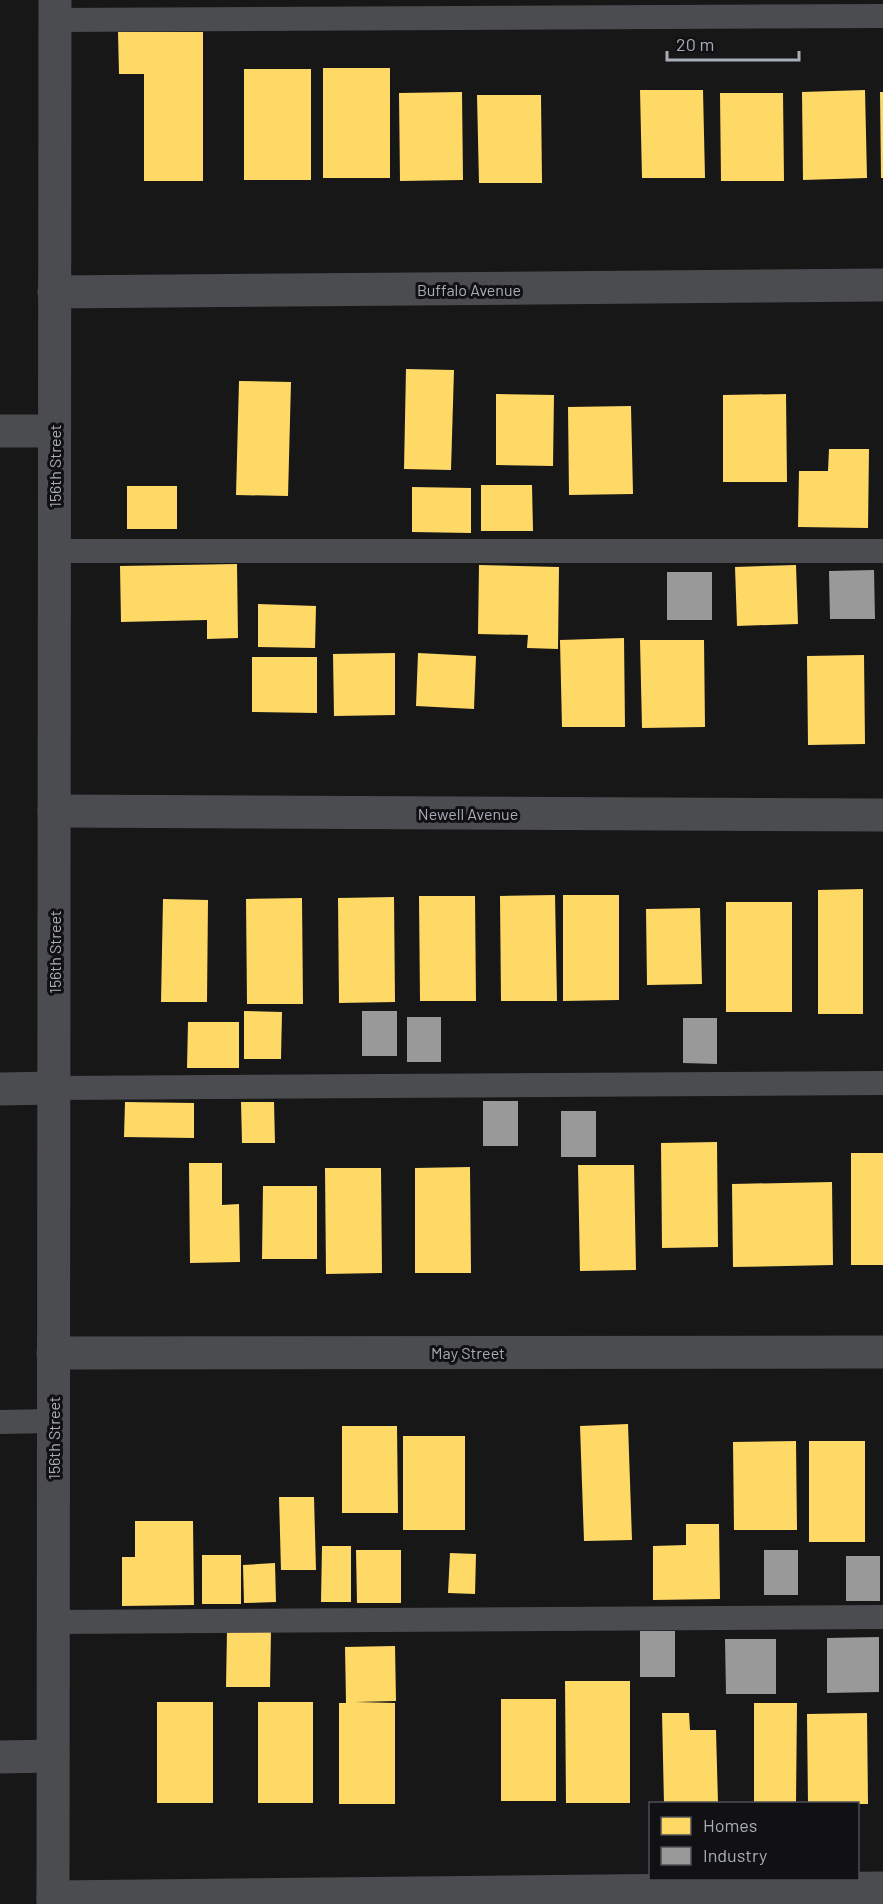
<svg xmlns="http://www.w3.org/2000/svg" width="883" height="1904" font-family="Barlow,sans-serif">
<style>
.homes{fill:#ffd966}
.industry{fill:#999}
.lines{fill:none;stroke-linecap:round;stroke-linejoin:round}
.service{stroke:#4b4c50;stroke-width:24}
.minor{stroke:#4b4c50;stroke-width:33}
.labels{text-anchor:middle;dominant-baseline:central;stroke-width:6;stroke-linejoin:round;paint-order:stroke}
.street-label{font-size:16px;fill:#a8adb8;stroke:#111113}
</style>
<rect width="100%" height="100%" fill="#171717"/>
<g class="homes">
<path d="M 118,32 L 203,32 L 203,181 L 144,181 L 144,74 L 119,74 Z"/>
<rect x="323" y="68" width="67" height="110"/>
<rect x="244" y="69" width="67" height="111"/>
<path d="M 640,90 L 703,90 L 705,178 L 642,178 Z"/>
<path d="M 865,90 L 867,178 L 803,180 L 802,92 Z"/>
<path d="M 462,92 L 463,180 L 400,181 L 399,93 Z"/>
<path d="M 880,92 L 883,92 L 883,178 L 881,178 Z"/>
<path d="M 720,93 L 783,93 L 784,181 L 721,181 Z"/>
<path d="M 477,95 L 541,95 L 542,183 L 479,183 Z"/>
<path d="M 406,369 L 454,370 L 451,470 L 404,469 Z"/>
<path d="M 239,381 L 291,382 L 288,496 L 236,495 Z"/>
<path d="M 496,394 L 554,395 L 553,466 L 496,465 Z"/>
<path d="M 786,394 L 787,482 L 723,482 L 723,395 Z"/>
<path d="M 631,406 L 633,494 L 569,495 L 568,407 Z"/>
<path d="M 829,449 L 869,449 L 868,528 L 798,527 L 799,471 L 828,471 Z"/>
<path d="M 481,485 L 532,485 L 533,531 L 481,531 Z"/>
<rect x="127" y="486" width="50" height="43"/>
<path d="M 412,487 L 471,488 L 471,533 L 412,532 Z"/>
<path d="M 237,564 L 238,638 L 207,639 L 207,620 L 121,622 L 120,566 Z"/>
<path d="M 479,565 L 559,567 L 558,649 L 527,648 L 528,635 L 478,634 Z"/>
<path d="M 796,565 L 798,624 L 737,626 L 735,567 Z"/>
<path d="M 258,604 L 316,606 L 315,648 L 258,647 Z"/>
<path d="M 624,638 L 625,727 L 562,727 L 560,640 Z"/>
<path d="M 640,640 L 704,640 L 705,727 L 642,728 Z"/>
<path d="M 395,653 L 395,715 L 334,716 L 333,654 Z"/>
<path d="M 418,653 L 476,656 L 474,709 L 416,706 Z"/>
<path d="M 864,655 L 865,744 L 808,745 L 807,656 Z"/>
<path d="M 252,657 L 317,657 L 317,713 L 252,712 Z"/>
<path d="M 863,889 L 863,1014 L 818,1014 L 818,890 Z"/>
<path d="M 555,895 L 557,1001 L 501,1001 L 500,896 Z"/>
<path d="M 563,895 L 619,895 L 619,1000 L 563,1001 Z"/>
<path d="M 419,896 L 475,896 L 476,1001 L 420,1001 Z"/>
<path d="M 394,897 L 395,1002 L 339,1003 L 338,898 Z"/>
<path d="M 302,898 L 303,1004 L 247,1004 L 246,899 Z"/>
<path d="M 163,899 L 208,900 L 207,1002 L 161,1002 Z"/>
<rect x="726" y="902" width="66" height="110"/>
<path d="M 700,908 L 702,984 L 647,985 L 646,909 Z"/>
<path d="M 244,1011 L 282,1012 L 281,1059 L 244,1059 Z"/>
<path d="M 188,1022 L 239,1022 L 239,1068 L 187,1068 Z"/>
<path d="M 125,1102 L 194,1103 L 194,1138 L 124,1137 Z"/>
<path d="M 241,1102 L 274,1102 L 275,1143 L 242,1143 Z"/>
<path d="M 717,1142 L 718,1247 L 662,1248 L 661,1143 Z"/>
<rect x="851" y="1153" width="32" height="112"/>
<path d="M 189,1163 L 222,1163 L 222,1205 L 239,1204 L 240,1262 L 190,1263 Z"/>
<path d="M 578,1165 L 634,1165 L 636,1270 L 580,1271 Z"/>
<path d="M 470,1167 L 471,1273 L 415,1273 L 415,1168 Z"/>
<path d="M 325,1168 L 381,1168 L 382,1273 L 326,1274 Z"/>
<path d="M 832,1182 L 833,1265 L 733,1267 L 732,1184 Z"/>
<path d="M 263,1186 L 317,1186 L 317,1259 L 262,1259 Z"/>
<path d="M 628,1424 L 632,1540 L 584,1541 L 580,1426 Z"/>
<path d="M 342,1426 L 397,1426 L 398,1513 L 342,1513 Z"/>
<rect x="403" y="1436" width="62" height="94"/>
<path d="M 796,1441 L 797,1530 L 734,1530 L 733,1442 Z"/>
<rect x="809" y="1441" width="56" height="101"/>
<path d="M 279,1497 L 314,1497 L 316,1570 L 281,1570 Z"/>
<path d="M 135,1521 L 193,1521 L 194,1605 L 122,1606 L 122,1557 L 135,1557 Z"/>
<path d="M 686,1524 L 719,1524 L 720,1599 L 653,1600 L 653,1546 L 686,1545 Z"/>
<path d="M 322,1546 L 351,1546 L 351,1602 L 321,1602 Z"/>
<path d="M 356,1550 L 401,1550 L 401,1603 L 357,1603 Z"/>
<path d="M 450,1553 L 476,1554 L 475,1594 L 448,1593 Z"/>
<rect x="202" y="1555" width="39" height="49"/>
<path d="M 275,1563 L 276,1602 L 244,1603 L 243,1565 Z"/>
<path d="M 227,1630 L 271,1631 L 270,1687 L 226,1687 Z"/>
<path d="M 395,1646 L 396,1701 L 355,1702 L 395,1703 L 395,1804 L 339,1804 L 339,1703 L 346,1703 L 345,1647 Z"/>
<path d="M 565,1681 L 630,1681 L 630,1803 L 566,1803 Z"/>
<rect x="501" y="1699" width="55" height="102"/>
<rect x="157" y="1702" width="56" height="101"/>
<rect x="258" y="1702" width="55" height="101"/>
<path d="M 754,1703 L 797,1703 L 796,1803 L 754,1802 Z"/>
<path d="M 662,1713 L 689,1713 L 690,1730 L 716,1730 L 718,1803 L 664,1804 Z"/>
<path d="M 867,1713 L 868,1804 L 808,1804 L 807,1714 Z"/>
</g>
<g class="industry">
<path d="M 874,570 L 875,619 L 830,619 L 829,571 Z"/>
<rect x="667" y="572" width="45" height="48"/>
<rect x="362" y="1011" width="35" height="45"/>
<rect x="407" y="1017" width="34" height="45"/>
<path d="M 683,1018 L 717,1018 L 717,1064 L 683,1063 Z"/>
<rect x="483" y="1101" width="35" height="45"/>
<rect x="561" y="1111" width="35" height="46"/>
<rect x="764" y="1550" width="34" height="45"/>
<rect x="846" y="1556" width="34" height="45"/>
<rect x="640" y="1631" width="35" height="46"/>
<path d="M 879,1637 L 879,1692 L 827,1693 L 827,1638 Z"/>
<path d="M 725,1639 L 776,1639 L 776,1694 L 726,1694 Z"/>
</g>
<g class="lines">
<g class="service">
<path d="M 54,20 L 883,16"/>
<path d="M 54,551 L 883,551"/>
<path d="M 54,1088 L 883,1083"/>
<path d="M 0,1422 L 53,1421"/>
<path d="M 53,1622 L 883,1617"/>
</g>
<g class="minor">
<path d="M 54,292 L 883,285"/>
<path d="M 0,431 L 54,431"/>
<path d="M 54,811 L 883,815"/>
<path d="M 0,1089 L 54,1088"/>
<path d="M 53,1353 L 883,1352"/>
<path d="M 0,1757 L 53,1756"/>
<path d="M 53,1897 L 883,1888"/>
<path d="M 53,1904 L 55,0"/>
</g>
</g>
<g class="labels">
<g class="street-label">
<text x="469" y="289">Buffalo Avenue</text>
<text transform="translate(54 466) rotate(-90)">156th Street</text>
<text x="468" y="813">Newell Avenue</text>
<text transform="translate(54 952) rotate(-90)">156th Street</text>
<text x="468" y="1352">May Street</text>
<text transform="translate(53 1438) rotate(-90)">156th Street</text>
</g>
</g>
<rect x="649" y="1802" width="210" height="78" fill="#111113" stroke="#4d4f55" stroke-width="1.5"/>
<rect x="661" y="1817" width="30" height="18" fill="#ffd966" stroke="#4d4f55" stroke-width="1.5"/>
<text x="703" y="1832" font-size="18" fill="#a8adb8">Homes</text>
<rect x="661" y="1847" width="30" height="18" fill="#999999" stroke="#4d4f55" stroke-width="1.5"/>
<text x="703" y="1862" font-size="18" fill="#a8adb8">Industry</text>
<path d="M667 51v9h132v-9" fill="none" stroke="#a8adb8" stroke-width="3"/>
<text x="676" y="51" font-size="18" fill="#a8adb8" stroke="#111113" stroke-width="4.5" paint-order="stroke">20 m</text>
</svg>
